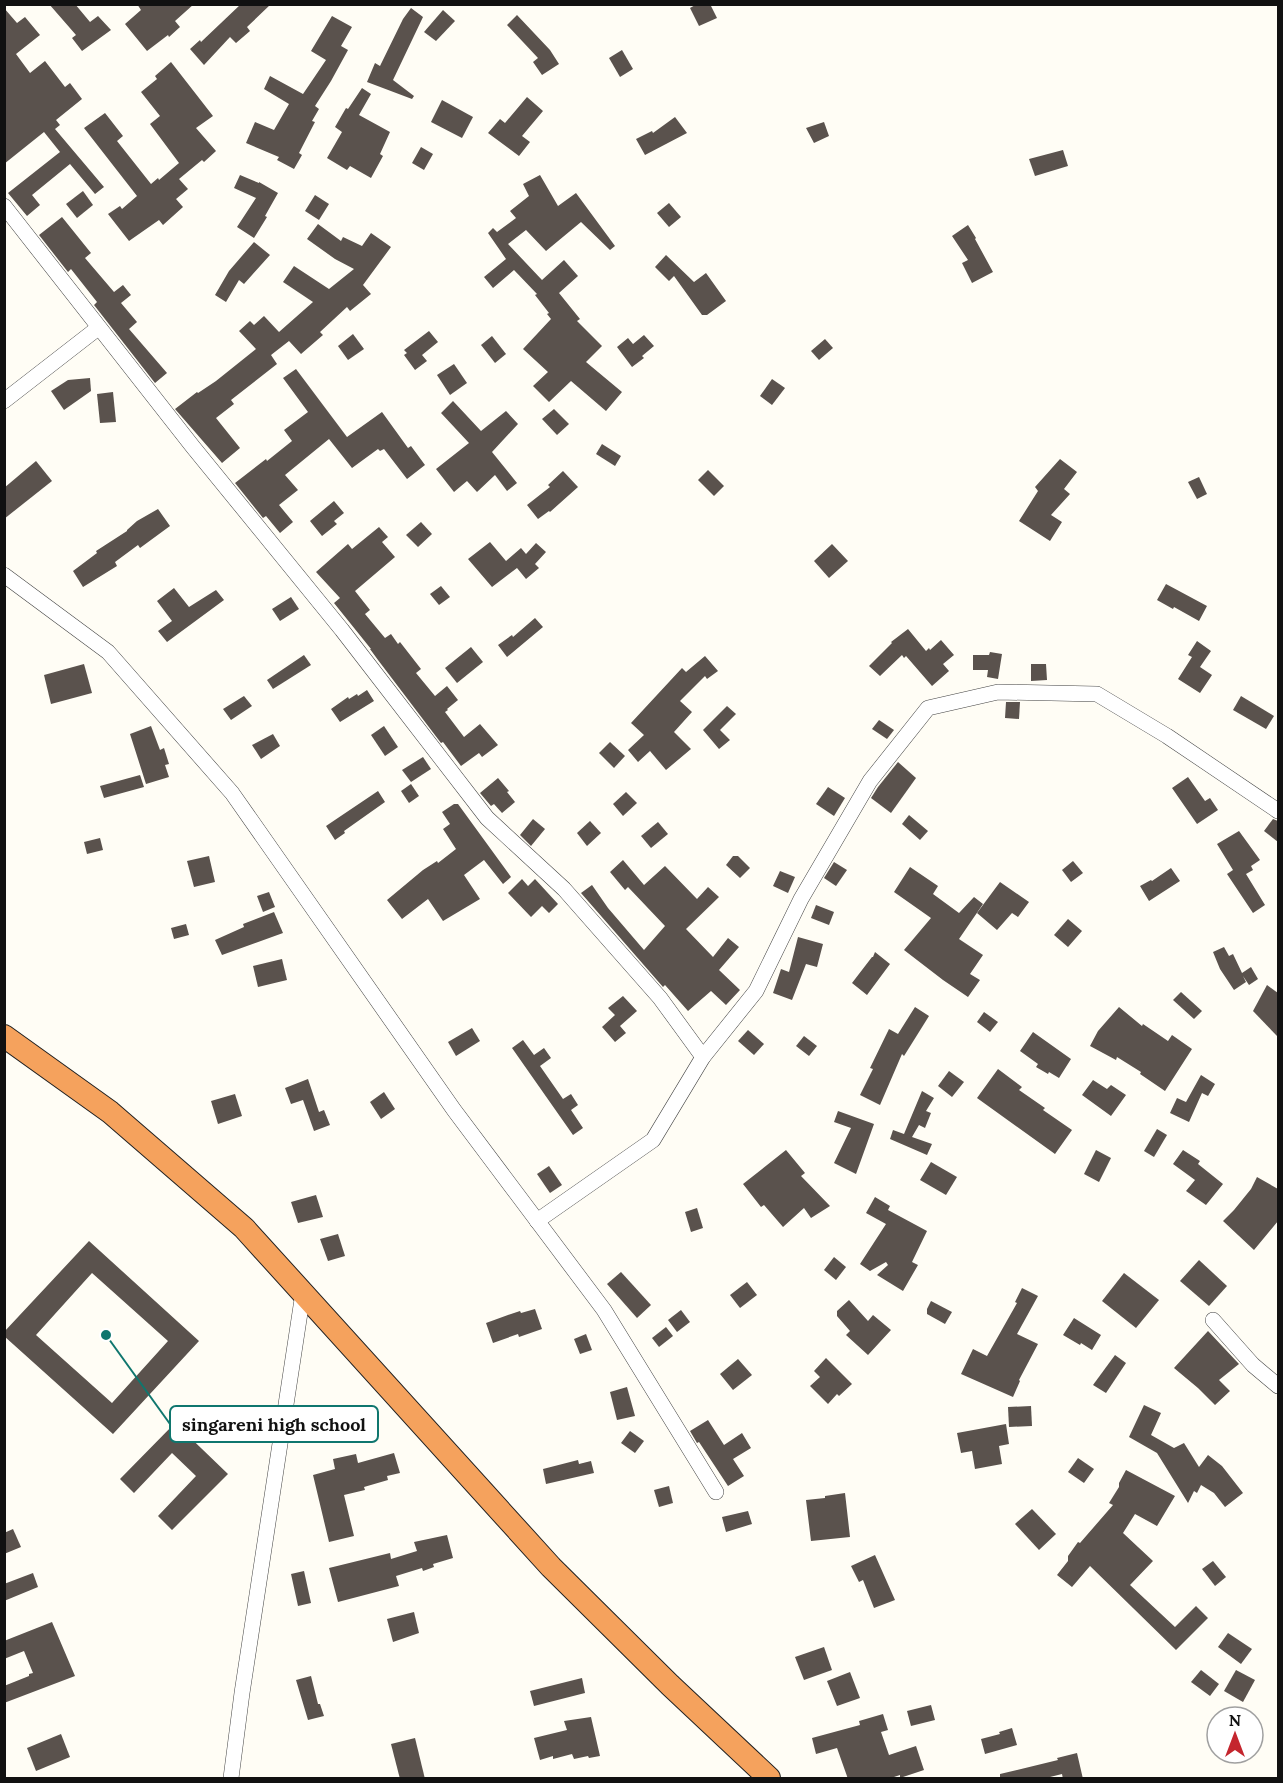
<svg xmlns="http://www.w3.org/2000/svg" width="1283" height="1783" font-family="Lora,serif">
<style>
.building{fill:#5a524d;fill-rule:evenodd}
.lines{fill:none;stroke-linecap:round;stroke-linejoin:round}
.minor-casing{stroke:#444;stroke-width:16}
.highway-casing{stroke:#222;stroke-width:24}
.minor{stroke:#fff;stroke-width:15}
.highway{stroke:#f5a25d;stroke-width:22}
.leader{fill:none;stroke:#0f766e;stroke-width:2}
.callout-dot{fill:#0f766e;stroke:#fff;stroke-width:2}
.callout{fill:#fff;stroke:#0f766e;stroke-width:2}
.callout-label{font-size:18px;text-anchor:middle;font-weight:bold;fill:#111}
</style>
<rect width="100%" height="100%" fill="#fffdf5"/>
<g class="building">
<path d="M 49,4 L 75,4 L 90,22 L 98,16 L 111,30 L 82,51 L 72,38 L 76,35 Z"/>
<path d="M 137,4 L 194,4 L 175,21 L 180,27 L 169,37 L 168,35 L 147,51 L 125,24 L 141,10 Z"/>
<path d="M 241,4 L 271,4 L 247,27 L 250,31 L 236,43 L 230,37 L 204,65 L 190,49 L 200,40 L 201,42 Z"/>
<path d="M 697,4 L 710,4 L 717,18 L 699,26 L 690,8 Z"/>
<path d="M 4,8 L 17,23 L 25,17 L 40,35 L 16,54 L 30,73 L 45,61 L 65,87 L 70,83 L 82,99 L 56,120 L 60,125 L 55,129 L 104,187 L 95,194 L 70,164 L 32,195 L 40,205 L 27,216 L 8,193 L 60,152 L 44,132 L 4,164 Z"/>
<path d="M 411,8 L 423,17 L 393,80 L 414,96 L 412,99 L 367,82 L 375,63 L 380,66 L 403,19 Z"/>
<path d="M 443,10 L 455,21 L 436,41 L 424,32 Z"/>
<path d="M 517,15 L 550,50 L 559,64 L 542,75 L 533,62 L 538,58 L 507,25 Z"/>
<path d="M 332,16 L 352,27 L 341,46 L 348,50 L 331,81 L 315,106 L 319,109 L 312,121 L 315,122 L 299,153 L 302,155 L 294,169 L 277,160 L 279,157 L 246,143 L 255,122 L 274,130 L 289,104 L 264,89 L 270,76 L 303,94 L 326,60 L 311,51 Z"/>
<path d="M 622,50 L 633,69 L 620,77 L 609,58 Z"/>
<path d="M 171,62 L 213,116 L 196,128 L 216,151 L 204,162 L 202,160 L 179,179 L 188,189 L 176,199 L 183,207 L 163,225 L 159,220 L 129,241 L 108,214 L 120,206 L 122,209 L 137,196 L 84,128 L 105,113 L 123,136 L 117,141 L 151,184 L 158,178 L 159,180 L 179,163 L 150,124 L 160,116 L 141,92 L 157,79 L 155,76 Z"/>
<path d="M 362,88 L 371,94 L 359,115 L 390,132 L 380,154 L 383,156 L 371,178 L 350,166 L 347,170 L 327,158 L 342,132 L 335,127 L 346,108 L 348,109 Z"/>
<path d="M 527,97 L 543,111 L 522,136 L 530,142 L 519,156 L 488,133 L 500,119 L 505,123 Z"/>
<path d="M 442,100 L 473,117 L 462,138 L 431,122 Z"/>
<path d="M 675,117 L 687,133 L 645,155 L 636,139 L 652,131 L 653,133 Z"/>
<path d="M 824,122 L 829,136 L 814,143 L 806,128 Z"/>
<path d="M 421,147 L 433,154 L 424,170 L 412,163 Z"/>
<path d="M 1063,150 L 1068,166 L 1035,176 L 1029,159 Z"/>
<path d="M 240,175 L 259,183 L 259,182 L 278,193 L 265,216 L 267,217 L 254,238 L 237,227 L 256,198 L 234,188 Z"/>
<path d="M 540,175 L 558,206 L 576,193 L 615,246 L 610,250 L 581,222 L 546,251 L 526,230 L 508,244 L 542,280 L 564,260 L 578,276 L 559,293 L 580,319 L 577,321 L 602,346 L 586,362 L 622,392 L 606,411 L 571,381 L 549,402 L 533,386 L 548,372 L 523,349 L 551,319 L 547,314 L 549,313 L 535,295 L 537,294 L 514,270 L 493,288 L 484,277 L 506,259 L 488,233 L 493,228 L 497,232 L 516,218 L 510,211 L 529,196 L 523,184 Z"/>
<path d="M 83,191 L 93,205 L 77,218 L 66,204 Z"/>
<path d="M 315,195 L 329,204 L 319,220 L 305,211 Z"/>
<path d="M 669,203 L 681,217 L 669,227 L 657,213 Z"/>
<path d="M 62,217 L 91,253 L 85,258 L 114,292 L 123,285 L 131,295 L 121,303 L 137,322 L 129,329 L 167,373 L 155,383 L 94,305 L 97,302 L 71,269 L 68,272 L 39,235 Z"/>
<path d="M 318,224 L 341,241 L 343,237 L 362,246 L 371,233 L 391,247 L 363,285 L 371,294 L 350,311 L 347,307 L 320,332 L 323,335 L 301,354 L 289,341 L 271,355 L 277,364 L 231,400 L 234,404 L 216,418 L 240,448 L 222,463 L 175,409 L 197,392 L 198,393 L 216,381 L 256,349 L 239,331 L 250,321 L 254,325 L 264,316 L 279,332 L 313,302 L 283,282 L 294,266 L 329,289 L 354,269 L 335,259 L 307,239 Z"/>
<path d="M 968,225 L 976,238 L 975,239 L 993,272 L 972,283 L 962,263 L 968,260 L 952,236 Z"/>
<path d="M 254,242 L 270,255 L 244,284 L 239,280 L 226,302 L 215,295 L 229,271 Z"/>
<path d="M 666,255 L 694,282 L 706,273 L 726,301 L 707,315 L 702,315 L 674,276 L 669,281 L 655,267 Z"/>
<path d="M 429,331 L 438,342 L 422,355 L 427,361 L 415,370 L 404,355 L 407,353 L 404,350 Z"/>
<path d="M 353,334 L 364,349 L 348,360 L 338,346 Z"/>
<path d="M 644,335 L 654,346 L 642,356 L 644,358 L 632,367 L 617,347 L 628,338 L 633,344 Z"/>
<path d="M 492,336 L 506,354 L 495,363 L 481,345 Z"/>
<path d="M 825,339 L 833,348 L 819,360 L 811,351 Z"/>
<path d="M 454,364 L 467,383 L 450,395 L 437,375 Z"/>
<path d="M 296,369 L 347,437 L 382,412 L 408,448 L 411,446 L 425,465 L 407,479 L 384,449 L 380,451 L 378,449 L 352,468 L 329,439 L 285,475 L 298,490 L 279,505 L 293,522 L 280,533 L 266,516 L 263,518 L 235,483 L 266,459 L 267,461 L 292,441 L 284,430 L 308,412 L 283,378 Z"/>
<path d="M 90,378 L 91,391 L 64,410 L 51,391 L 68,380 Z"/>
<path d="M 772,379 L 785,388 L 772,405 L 760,396 Z"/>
<path d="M 113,392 L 116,422 L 100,423 L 97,394 Z"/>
<path d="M 453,401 L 481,431 L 506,411 L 518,424 L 492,452 L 517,483 L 507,491 L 495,475 L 477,492 L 467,481 L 454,492 L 436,469 L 469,443 L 441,413 Z"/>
<path d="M 554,409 L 569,424 L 557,435 L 542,419 Z"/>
<path d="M 602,444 L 621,456 L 615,466 L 596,454 Z"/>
<path d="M 1060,459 L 1077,472 L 1064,489 L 1070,494 L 1051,515 L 1062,522 L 1050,541 L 1019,521 L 1038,491 L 1035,487 Z"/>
<path d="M 36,461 L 52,481 L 4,519 L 4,488 Z"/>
<path d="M 708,470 L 724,486 L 714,496 L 698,480 Z"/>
<path d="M 563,471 L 578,487 L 550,512 L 549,511 L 538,519 L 527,505 L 550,487 L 548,485 Z"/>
<path d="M 1199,477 L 1207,494 L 1197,499 L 1188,482 Z"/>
<path d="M 334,501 L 344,513 L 334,521 L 337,524 L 322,536 L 310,521 Z"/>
<path d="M 158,509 L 170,526 L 140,548 L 138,545 L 115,562 L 117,566 L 83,587 L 73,571 L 97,553 L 96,551 L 127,531 L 127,530 L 137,521 Z"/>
<path d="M 421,522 L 432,534 L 418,547 L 406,535 Z"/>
<path d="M 379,527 L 388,537 L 382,542 L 395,557 L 355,591 L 370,610 L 365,614 L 385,638 L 391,634 L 398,644 L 400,642 L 421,669 L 416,673 L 435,696 L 447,686 L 458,700 L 447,709 L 448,710 L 445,712 L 464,737 L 480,724 L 498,745 L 482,757 L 479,753 L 461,766 L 443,742 L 441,743 L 378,660 L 370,649 L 371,649 L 334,603 L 340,598 L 316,572 L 348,544 L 352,549 Z"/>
<path d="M 490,542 L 506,561 L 521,548 L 526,554 L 536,543 L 546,552 L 535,564 L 539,568 L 526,579 L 517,568 L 492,587 L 468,559 Z"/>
<path d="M 832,544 L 848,561 L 829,578 L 814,561 Z"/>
<path d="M 1166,584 L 1207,606 L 1199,621 L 1174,607 L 1173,609 L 1157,600 Z"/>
<path d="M 441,586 L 450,597 L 439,605 L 430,594 Z"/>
<path d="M 174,588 L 189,607 L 216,590 L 224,600 L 167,642 L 158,631 L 172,621 L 157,601 Z"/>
<path d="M 291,597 L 299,609 L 280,621 L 272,609 Z"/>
<path d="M 535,618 L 543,627 L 507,657 L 498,645 L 512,635 L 513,637 Z"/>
<path d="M 908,629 L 926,651 L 929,648 L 930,650 L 941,640 L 954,655 L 943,664 L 949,671 L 932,686 L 906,656 L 904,658 L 902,655 L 880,676 L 869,666 L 892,643 L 891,642 Z"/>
<path d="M 1197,641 L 1211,651 L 1200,667 L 1212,675 L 1200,693 L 1178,679 L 1192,657 L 1188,655 Z"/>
<path d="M 471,647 L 483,662 L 457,683 L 445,668 Z"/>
<path d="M 990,652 L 1002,654 L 998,679 L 987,677 L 988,670 L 973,670 L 973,655 L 989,655 Z"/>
<path d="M 304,655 L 311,665 L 273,689 L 267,680 Z"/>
<path d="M 705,656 L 718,671 L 707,679 L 705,676 L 680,701 L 692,712 L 674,732 L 691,749 L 666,770 L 650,751 L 638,762 L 628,750 L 644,735 L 631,723 L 682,668 L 686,672 Z"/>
<path d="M 84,664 L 92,693 L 51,704 L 44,675 Z"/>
<path d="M 1031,664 L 1046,664 L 1047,680 L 1031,681 Z"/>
<path d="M 367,690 L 374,701 L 340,722 L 331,709 L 348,697 L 349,699 L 357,694 L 358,696 Z"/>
<path d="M 244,696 L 252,706 L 231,720 L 223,709 Z"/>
<path d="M 1241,696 L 1274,716 L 1266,729 L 1233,710 Z"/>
<path d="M 1006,702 L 1020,702 L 1019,719 L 1005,718 Z"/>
<path d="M 727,706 L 736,714 L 720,730 L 730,740 L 719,749 L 703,730 Z"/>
<path d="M 879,720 L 894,730 L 887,739 L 872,729 Z"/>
<path d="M 151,726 L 160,750 L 164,748 L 169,764 L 165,765 L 169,777 L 146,784 L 130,734 Z"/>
<path d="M 384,726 L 398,747 L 385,756 L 371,735 Z"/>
<path d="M 273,734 L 280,746 L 261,759 L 252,745 Z"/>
<path d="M 610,742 L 625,756 L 614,768 L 599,753 Z"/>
<path d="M 423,757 L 431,769 L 411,782 L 402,770 Z"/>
<path d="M 898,762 L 916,778 L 891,813 L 871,798 L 878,787 Z"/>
<path d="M 140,775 L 144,787 L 104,798 L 100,786 Z"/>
<path d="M 1188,777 L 1205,801 L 1210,798 L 1218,810 L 1197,824 L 1172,788 Z"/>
<path d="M 498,778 L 509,791 L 507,792 L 515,802 L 502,813 L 494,804 L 491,806 L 480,793 Z"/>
<path d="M 411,784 L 419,796 L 409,803 L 401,791 Z"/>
<path d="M 828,787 L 845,798 L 834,816 L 816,804 Z"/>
<path d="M 378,791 L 385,802 L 344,831 L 345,833 L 335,840 L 326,826 Z"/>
<path d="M 626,792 L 637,803 L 623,816 L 613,804 Z"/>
<path d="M 454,804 L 458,804 L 511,877 L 503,884 L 484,860 L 464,875 L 480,899 L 443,921 L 428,899 L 402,919 L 387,900 L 423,870 L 437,861 L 438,863 L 456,849 L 443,829 L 450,824 L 442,812 Z"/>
<path d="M 909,815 L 928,831 L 920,840 L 902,824 Z"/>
<path d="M 533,819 L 545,829 L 531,846 L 520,835 Z"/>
<path d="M 1273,819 L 1278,821 L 1278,842 L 1264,831 Z"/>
<path d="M 590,821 L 601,833 L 587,846 L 577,833 Z"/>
<path d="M 658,822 L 668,834 L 651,848 L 641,836 Z"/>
<path d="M 1239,831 L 1260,860 L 1251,866 L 1253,870 L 1246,874 L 1265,905 L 1253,913 L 1227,874 L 1233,870 L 1217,844 Z"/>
<path d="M 100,838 L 103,850 L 87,854 L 84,842 Z"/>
<path d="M 209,856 L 215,882 L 194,887 L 187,861 Z"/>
<path d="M 733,856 L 738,856 L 750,868 L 740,878 L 726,865 Z"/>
<path d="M 623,860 L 644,885 L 665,866 L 697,899 L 708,887 L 719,897 L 686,929 L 713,957 L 728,938 L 739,947 L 719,970 L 740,990 L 726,1005 L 711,991 L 688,1011 L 665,985 L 663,987 L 581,893 L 592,885 L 608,908 L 644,950 L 665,926 L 628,887 L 625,890 L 610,872 Z"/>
<path d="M 1073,861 L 1083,873 L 1071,882 L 1062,870 Z"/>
<path d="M 834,862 L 847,870 L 836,886 L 824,878 Z"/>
<path d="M 910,867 L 938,886 L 933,894 L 959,913 L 974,897 L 983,904 L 959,939 L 983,955 L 970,974 L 980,980 L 968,997 L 943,980 L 904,950 L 931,918 L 894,892 Z"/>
<path d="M 1171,868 L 1180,881 L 1149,901 L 1140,886 L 1151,880 L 1152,881 Z"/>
<path d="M 780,871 L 795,877 L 788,893 L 773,886 Z"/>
<path d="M 522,879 L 528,886 L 535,879 L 558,904 L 549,913 L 542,906 L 531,917 L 508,893 Z"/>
<path d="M 1000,882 L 1029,902 L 1018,917 L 1012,913 L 997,930 L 977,913 Z"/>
<path d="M 269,892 L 275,907 L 263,912 L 257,896 Z"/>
<path d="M 816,905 L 834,912 L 829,925 L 811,918 Z"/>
<path d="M 274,912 L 283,933 L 222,955 L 215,940 L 244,927 L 243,924 Z"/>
<path d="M 1068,919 L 1082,931 L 1068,947 L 1054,935 Z"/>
<path d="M 186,924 L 189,935 L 174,939 L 171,928 Z"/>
<path d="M 798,937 L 823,944 L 817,967 L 806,964 L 792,1000 L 773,993 L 781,969 L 789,972 Z"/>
<path d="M 1224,947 L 1229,956 L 1233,954 L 1242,973 L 1251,967 L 1258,979 L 1249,985 L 1243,976 L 1246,982 L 1234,990 L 1220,969 L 1213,952 Z"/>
<path d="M 875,952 L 890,964 L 867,995 L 852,983 L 872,957 L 873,957 Z"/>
<path d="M 282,959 L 287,980 L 258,987 L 253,966 Z"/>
<path d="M 1267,985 L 1278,993 L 1278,1037 L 1253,1011 Z"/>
<path d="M 1181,992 L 1202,1011 L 1194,1019 L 1173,1000 Z"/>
<path d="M 623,996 L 637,1011 L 620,1026 L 626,1033 L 615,1042 L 602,1027 L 615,1015 L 608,1008 Z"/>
<path d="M 915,1007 L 929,1016 L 904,1056 L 902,1054 L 880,1105 L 860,1095 L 873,1069 L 870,1068 L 889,1029 L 898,1034 Z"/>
<path d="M 1119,1007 L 1142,1026 L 1143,1024 L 1168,1041 L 1172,1035 L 1192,1049 L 1165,1091 L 1140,1074 L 1141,1072 L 1117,1057 L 1116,1060 L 1090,1046 L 1098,1031 Z"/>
<path d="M 984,1012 L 998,1022 L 990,1032 L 977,1022 Z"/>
<path d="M 472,1028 L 480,1041 L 456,1056 L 448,1042 Z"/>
<path d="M 748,1030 L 764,1044 L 754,1055 L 738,1041 Z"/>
<path d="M 1033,1032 L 1071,1059 L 1059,1078 L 1049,1072 L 1048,1074 L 1036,1067 L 1038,1064 L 1020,1051 Z"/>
<path d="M 804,1036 L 817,1046 L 809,1056 L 796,1046 Z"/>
<path d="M 523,1040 L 534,1055 L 544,1048 L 551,1058 L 540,1066 L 563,1099 L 571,1094 L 578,1105 L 571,1110 L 583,1128 L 573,1135 L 512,1048 Z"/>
<path d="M 998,1069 L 1022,1087 L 1019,1090 L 1045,1108 L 1043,1110 L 1072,1130 L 1055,1154 L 977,1098 Z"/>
<path d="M 949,1071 L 964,1082 L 952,1097 L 938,1086 Z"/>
<path d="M 1201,1075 L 1215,1084 L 1208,1096 L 1202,1093 L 1189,1122 L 1170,1113 L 1177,1098 L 1186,1102 Z"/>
<path d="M 308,1079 L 319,1112 L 324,1110 L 330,1125 L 314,1131 L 303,1100 L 291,1104 L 285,1088 Z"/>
<path d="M 1093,1080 L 1107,1089 L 1111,1085 L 1126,1095 L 1111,1116 L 1082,1095 Z"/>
<path d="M 922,1091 L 934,1098 L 926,1111 L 931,1113 L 925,1128 L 919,1125 L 912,1137 L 932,1144 L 927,1155 L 890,1139 L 893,1130 L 904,1134 Z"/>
<path d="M 384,1092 L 395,1109 L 381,1119 L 370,1102 Z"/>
<path d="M 235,1094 L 242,1116 L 218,1124 L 211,1101 Z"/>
<path d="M 838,1111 L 874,1124 L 856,1174 L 834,1163 L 851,1128 L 834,1122 Z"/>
<path d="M 1157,1129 L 1167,1135 L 1154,1157 L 1144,1151 Z"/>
<path d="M 786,1150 L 805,1173 L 801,1176 L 830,1206 L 811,1218 L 804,1208 L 783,1227 L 764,1205 L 761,1207 L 743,1184 Z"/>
<path d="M 1096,1150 L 1111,1158 L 1099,1182 L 1084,1174 Z"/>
<path d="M 1183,1150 L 1200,1161 L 1198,1164 L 1223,1184 L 1206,1205 L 1186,1191 L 1195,1180 L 1173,1164 Z"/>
<path d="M 931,1162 L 957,1177 L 946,1195 L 920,1180 Z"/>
<path d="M 549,1166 L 562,1185 L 550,1193 L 537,1174 Z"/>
<path d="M 1257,1177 L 1278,1189 L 1278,1221 L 1254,1250 L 1223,1221 L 1234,1210 L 1251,1189 Z"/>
<path d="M 316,1195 L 323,1217 L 298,1223 L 291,1202 Z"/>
<path d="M 875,1197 L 890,1206 L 888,1210 L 927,1231 L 912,1262 L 918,1265 L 903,1291 L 877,1275 L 888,1265 L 886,1262 L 870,1271 L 860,1264 L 886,1224 L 866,1213 Z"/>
<path d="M 697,1208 L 703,1228 L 691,1232 L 685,1212 Z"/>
<path d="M 338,1234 L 345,1256 L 328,1261 L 320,1239 Z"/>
<path d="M 89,1241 L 199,1341 L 113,1434 L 4,1336 L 4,1332 ZM 92,1273 L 168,1341 L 112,1403 L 36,1335 Z"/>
<path d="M 834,1257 L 846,1267 L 836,1280 L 824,1270 Z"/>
<path d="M 1199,1260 L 1227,1286 L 1209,1306 L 1180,1281 Z"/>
<path d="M 621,1272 L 651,1305 L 637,1318 L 607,1284 Z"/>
<path d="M 1124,1273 L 1159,1300 L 1136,1328 L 1102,1301 Z"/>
<path d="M 747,1282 L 757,1295 L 740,1308 L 730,1295 Z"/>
<path d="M 1022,1288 L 1038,1296 L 1017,1334 L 1038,1344 L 1019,1380 L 1020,1381 L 1013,1397 L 961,1374 L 973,1349 L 987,1356 L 1017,1303 L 1015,1302 Z"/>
<path d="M 849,1300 L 868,1321 L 873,1315 L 891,1330 L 868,1355 L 846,1335 L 850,1331 L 837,1316 L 837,1311 Z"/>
<path d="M 931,1301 L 952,1312 L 945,1324 L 927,1314 L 927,1309 Z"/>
<path d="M 535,1309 L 542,1329 L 519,1337 L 518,1334 L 493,1343 L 486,1323 L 511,1314 L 520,1311 L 521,1313 Z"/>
<path d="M 681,1310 L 690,1322 L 677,1332 L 668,1320 Z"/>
<path d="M 1074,1318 L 1101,1335 L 1092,1350 L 1081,1343 L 1080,1345 L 1063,1335 Z"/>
<path d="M 666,1327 L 673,1336 L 659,1347 L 652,1338 Z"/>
<path d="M 1208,1331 L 1239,1364 L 1219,1380 L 1230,1391 L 1215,1405 L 1198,1388 L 1174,1368 Z"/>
<path d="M 586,1334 L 592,1350 L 580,1354 L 574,1339 Z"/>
<path d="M 1115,1355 L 1126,1363 L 1106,1393 L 1093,1385 Z"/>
<path d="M 826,1358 L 852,1384 L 839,1396 L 837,1394 L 828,1404 L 810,1386 L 820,1377 L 814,1371 Z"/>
<path d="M 738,1359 L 752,1375 L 733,1390 L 720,1374 Z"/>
<path d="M 627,1387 L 635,1416 L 617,1420 L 610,1392 Z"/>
<path d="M 1144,1405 L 1161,1413 L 1151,1435 L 1174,1448 L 1184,1443 L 1199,1467 L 1208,1455 L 1222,1466 L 1243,1493 L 1225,1507 L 1214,1493 L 1201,1485 L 1197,1493 L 1194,1491 L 1188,1503 L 1157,1453 L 1129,1437 Z"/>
<path d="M 1031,1406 L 1032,1426 L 1009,1427 L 1008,1407 Z"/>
<path d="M 708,1420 L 724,1445 L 742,1433 L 751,1448 L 733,1459 L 744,1476 L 728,1486 L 699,1442 L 697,1443 L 690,1431 Z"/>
<path d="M 175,1423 L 228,1474 L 172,1530 L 158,1516 L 196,1476 L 172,1453 L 134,1493 L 120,1479 Z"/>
<path d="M 1006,1424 L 1009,1444 L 999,1446 L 1002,1464 L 975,1469 L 972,1451 L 961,1453 L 957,1433 Z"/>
<path d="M 630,1431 L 644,1441 L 635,1453 L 621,1443 Z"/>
<path d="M 394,1453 L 400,1473 L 387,1476 L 388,1480 L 364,1487 L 365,1490 L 344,1495 L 354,1536 L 329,1542 L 313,1475 L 335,1469 L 333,1459 L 356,1454 L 358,1463 Z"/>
<path d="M 1078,1458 L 1094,1469 L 1084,1483 L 1068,1472 Z"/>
<path d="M 578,1460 L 579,1464 L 591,1461 L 594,1473 L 546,1484 L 543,1469 Z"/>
<path d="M 1126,1470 L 1175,1496 L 1157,1526 L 1135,1514 L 1123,1533 L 1153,1561 L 1130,1585 L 1175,1627 L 1196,1606 L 1208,1618 L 1176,1650 L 1090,1566 L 1072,1587 L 1057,1575 L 1068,1561 L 1068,1556 L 1078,1542 L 1080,1543 L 1113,1505 L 1109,1503 L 1119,1487 L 1119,1483 Z"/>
<path d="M 669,1486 L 673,1503 L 659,1507 L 654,1490 Z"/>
<path d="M 845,1493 L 850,1537 L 811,1541 L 806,1500 L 825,1498 L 825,1496 Z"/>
<path d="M 1032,1509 L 1056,1534 L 1039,1550 L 1015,1524 Z"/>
<path d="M 748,1511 L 752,1524 L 726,1532 L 722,1517 Z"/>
<path d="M 13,1529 L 21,1547 L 4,1554 L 4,1533 Z"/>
<path d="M 447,1535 L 453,1558 L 433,1564 L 434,1567 L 423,1571 L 422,1568 L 396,1576 L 399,1586 L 338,1602 L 329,1568 L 390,1553 L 391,1559 L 417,1551 L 414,1542 Z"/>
<path d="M 875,1555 L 895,1600 L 874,1608 L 863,1580 L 859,1582 L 851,1566 Z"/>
<path d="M 1213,1561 L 1226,1577 L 1215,1586 L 1202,1569 Z"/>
<path d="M 304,1571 L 311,1603 L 298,1606 L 291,1574 Z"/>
<path d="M 33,1573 L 38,1587 L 4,1601 L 4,1584 Z"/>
<path d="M 414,1612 L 419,1633 L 393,1642 L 387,1619 Z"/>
<path d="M 52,1622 L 75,1676 L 4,1703 L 4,1686 L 29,1676 L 29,1674 L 33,1673 L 24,1651 L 4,1659 L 4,1641 Z"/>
<path d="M 1228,1633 L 1252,1649 L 1241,1664 L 1218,1647 Z"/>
<path d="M 824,1647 L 832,1670 L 804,1680 L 795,1657 Z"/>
<path d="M 1201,1670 L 1219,1684 L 1210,1696 L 1191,1682 Z"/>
<path d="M 1236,1670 L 1255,1680 L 1243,1702 L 1224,1691 Z"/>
<path d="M 850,1672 L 860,1698 L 837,1706 L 827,1681 Z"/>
<path d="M 311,1676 L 318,1704 L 320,1704 L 324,1716 L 308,1720 L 296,1680 Z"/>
<path d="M 582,1678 L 585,1693 L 534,1706 L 530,1691 Z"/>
<path d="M 931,1705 L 935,1720 L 911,1726 L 907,1711 Z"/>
<path d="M 883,1714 L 888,1730 L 881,1732 L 889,1755 L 916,1746 L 924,1770 L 900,1778 L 900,1775 L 888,1779 L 848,1779 L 837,1748 L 816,1754 L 812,1738 L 860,1725 L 859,1721 Z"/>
<path d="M 591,1717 L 600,1756 L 589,1758 L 588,1756 L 574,1759 L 572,1754 L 553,1759 L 553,1756 L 540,1760 L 534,1738 L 567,1730 L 564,1721 Z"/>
<path d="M 1012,1728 L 1017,1745 L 985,1754 L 981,1739 L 1000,1734 L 999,1732 Z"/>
<path d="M 61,1734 L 70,1757 L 36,1771 L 27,1748 Z"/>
<path d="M 415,1738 L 425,1779 L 400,1779 L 391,1744 Z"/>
<path d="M 1077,1753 L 1083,1779 L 1063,1779 L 1062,1774 L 1042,1779 L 1000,1779 L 1000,1774 L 1058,1760 L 1057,1758 Z"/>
</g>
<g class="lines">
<g class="minor-casing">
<g id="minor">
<path d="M 4,206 L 193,447 L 342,630 L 487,818 L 564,889 L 660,998 L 703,1057"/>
<path d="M 4,401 L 98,328"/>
<path d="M 4,575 L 108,652 L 232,793 L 454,1110 L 604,1310 L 716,1492"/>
<path d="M 537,1221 L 653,1140 L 703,1057 L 756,991 L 801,899 L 870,781 L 928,708 L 998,692 L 1097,694 L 1167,736 L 1278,811"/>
<path d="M 1213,1320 L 1253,1365 L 1278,1386"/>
<path d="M 231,1778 L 242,1693 L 303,1293"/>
</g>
</g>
<g class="highway-casing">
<path id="highway" d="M 4,1036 L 110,1112 L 244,1228 L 551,1567 L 670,1685 L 769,1778"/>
</g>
<use href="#minor" class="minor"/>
<use href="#highway" class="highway"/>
</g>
<path class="leader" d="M106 1335L170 1424"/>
<circle class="callout-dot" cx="106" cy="1335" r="6"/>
<rect class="callout" x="170" y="1406" width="208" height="36" rx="6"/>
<g class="callout-label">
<text x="274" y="1431">singareni high school</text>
</g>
<rect width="1283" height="1783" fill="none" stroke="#111111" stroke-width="12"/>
<g transform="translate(1235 1735)"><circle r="28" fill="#ffffff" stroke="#a0a0a0" stroke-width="1.5"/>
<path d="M0-4.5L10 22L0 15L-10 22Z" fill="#c4262e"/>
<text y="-9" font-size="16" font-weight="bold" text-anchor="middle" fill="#111111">N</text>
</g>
</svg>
